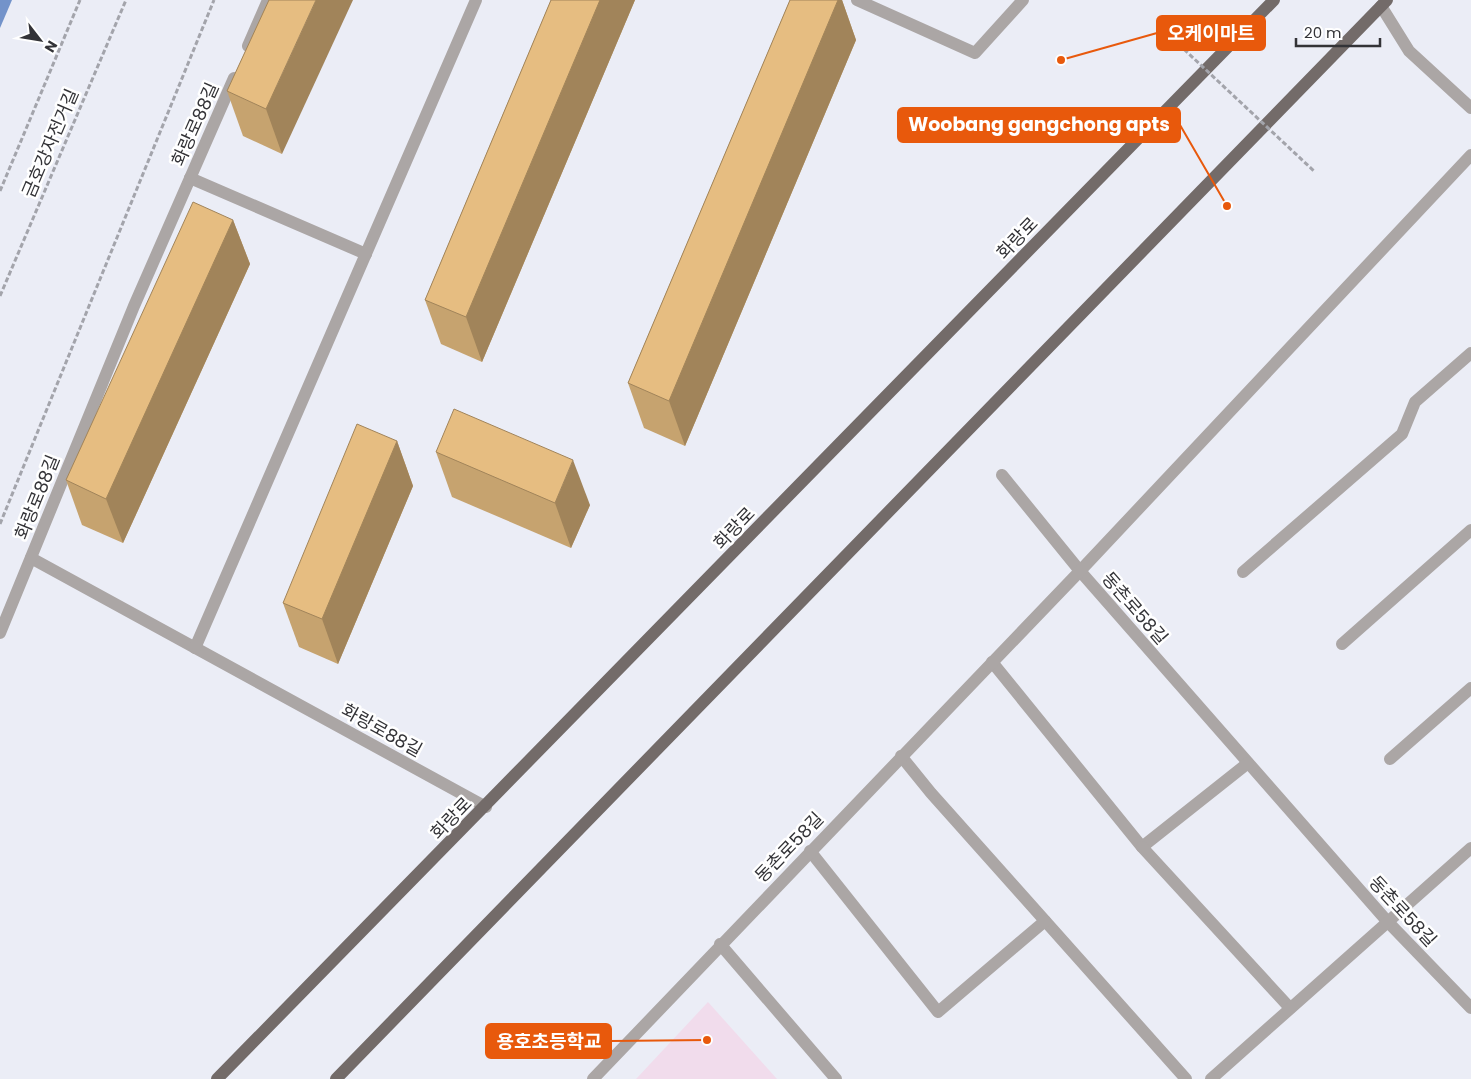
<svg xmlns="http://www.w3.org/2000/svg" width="1471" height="1079" font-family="Poppins,'Noto Sans KR',sans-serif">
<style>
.education{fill:#f1dcec}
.water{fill:#7393ca}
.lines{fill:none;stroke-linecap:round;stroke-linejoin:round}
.path{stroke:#a3a4ab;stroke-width:3;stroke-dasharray:5 2.5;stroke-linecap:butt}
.service{stroke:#aba6a5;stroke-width:12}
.minor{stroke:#aba6a5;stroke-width:12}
.primary{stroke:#736b69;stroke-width:12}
.path-bridge{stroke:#a3a4ab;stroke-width:3;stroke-dasharray:5 2.5;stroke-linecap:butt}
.wall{fill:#c6a36f}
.shaded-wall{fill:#a1845a}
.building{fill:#e6bd81;stroke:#a1845a}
.labels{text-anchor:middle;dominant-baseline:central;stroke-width:5;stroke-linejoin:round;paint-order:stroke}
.street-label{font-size:18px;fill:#333337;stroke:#fff}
.leader{fill:none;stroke:#e8590c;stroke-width:2}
.callout-dot{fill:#e8590c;stroke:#fff;stroke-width:2}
.callout{fill:#e8590c;stroke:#e8590c;stroke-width:2}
.callout-label{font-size:19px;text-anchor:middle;font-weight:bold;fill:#fff}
</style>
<rect width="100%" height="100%" fill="#ebedf6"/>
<path class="education" d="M 708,1002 L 777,1079 L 636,1079 Z"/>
<path class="water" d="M 0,0 L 12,0 L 0,28 Z"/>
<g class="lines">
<g class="path">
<path d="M 0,191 L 80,0"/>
<path d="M 0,296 L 126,0"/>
<path d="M 0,524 L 214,0"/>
</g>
<g class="service">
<path d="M 1243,572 L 1402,434 L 1415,402 L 1471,353"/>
<path d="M 1342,644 L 1471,530"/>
<path d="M 1390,759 L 1471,688"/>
</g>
<g class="minor">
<path d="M 857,0 L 975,53 L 1023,0"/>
<path d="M 1381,6 L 1409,51 L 1471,108"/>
<path d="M 248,46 L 268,0"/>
<path d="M 190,178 L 366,254"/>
<path d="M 1002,475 L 1080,571 L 1387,921 L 1471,1008"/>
<path d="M 31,558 L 486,807"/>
<path d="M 0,633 L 134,306 L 234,78"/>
<path d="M 195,648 L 476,0"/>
<path d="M 992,662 L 1142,847 L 1248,763"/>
<path d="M 901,756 L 931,793 L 1186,1079"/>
<path d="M 1142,847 L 1290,1008"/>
<path d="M 810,851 L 938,1012 L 1045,921"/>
<path d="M 720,944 L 836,1079"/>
<path d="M 593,1079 L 1080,571 L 1471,155"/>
<path d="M 1211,1079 L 1471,848"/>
</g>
<g class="primary">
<path d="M 217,1079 L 1274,0"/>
<path d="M 336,1079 L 1387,0"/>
</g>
<path class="path-bridge" d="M 1173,39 L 1315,172"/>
</g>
<g class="wall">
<path d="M 269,0 L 282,154 L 243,136 L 227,91 Z"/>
<path d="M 551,0 L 635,0 L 482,362 L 441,344 L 425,300 Z"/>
<path d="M 790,0 L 842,0 L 856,40 L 685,446 L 644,428 L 628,383 Z"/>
<path d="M 233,220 L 250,264 L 123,543 L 82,525 L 66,480 Z"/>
<path d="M 397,441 L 413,486 L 338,664 L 299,647 L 283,603 Z"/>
<path d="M 436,452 L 590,505 L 571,548 L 452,497 Z"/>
</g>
<g class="shaded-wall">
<path d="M 316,0 L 353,0 L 282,154 L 266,109 Z"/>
<path d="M 600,0 L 635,0 L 482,362 L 466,317 Z"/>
<path d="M 838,0 L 842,0 L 856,40 L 685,446 L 669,401 Z"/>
<path d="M 233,220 L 250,264 L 123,543 L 106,499 Z"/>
<path d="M 397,441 L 413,486 L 338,664 L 322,619 Z"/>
<path d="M 573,460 L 590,505 L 571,548 L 555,503 Z"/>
</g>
<g class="building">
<path d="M 269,0 L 316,0 L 266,109 L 227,91 Z"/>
<path d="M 551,0 L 600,0 L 466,317 L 425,300 Z"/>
<path d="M 790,0 L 838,0 L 669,401 L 628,383 Z"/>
<path d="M 193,202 L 233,220 L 106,499 L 66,480 Z"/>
<path d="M 454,409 L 573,460 L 555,503 L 436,452 Z"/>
<path d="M 357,424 L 397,441 L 322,619 L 283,603 Z"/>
</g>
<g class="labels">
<g class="street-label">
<text transform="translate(195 124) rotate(-66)">화랑로88길</text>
<text transform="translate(50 143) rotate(-67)">금호강자전거길</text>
<text transform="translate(1017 238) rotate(-46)">화랑로</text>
<text transform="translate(37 497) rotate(-68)">화랑로88길</text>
<text transform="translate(734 528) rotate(-46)">화랑로</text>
<text transform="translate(1135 608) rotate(49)">동촌로58길</text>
<text transform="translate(382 730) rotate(29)">화랑로88길</text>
<text transform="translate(451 818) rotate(-46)">화랑로</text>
<text transform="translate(789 847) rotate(-46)">동촌로58길</text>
<text transform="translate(1403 911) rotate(47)">동촌로58길</text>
</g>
</g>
<path class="leader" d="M1061 60L1157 33M1227 206L1180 125M707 1040L611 1041"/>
<g class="callout-dot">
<circle cx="1061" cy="60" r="5"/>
<circle cx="1227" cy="206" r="5"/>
<circle cx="707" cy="1040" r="5"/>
</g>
<g class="callout">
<rect x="1157" y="16" width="108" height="34" rx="5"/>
<rect x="898" y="108" width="282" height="34" rx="5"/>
<rect x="486" y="1024" width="125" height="34" rx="5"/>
</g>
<g class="callout-label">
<text x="1211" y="40">오케이마트</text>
<text x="1039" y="131">Woobang gangchong apts</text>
<text x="549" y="1048">용호초등학교</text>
</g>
<g transform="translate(40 40) rotate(121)" stroke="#ffffff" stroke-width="4" paint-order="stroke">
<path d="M0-4L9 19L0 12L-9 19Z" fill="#333337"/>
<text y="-8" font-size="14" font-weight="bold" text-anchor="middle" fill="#333337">N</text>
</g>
<path d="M1296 38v8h84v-8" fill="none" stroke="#333337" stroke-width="2.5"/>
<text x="1304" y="38" font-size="15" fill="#333337" stroke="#ffffff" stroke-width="4" paint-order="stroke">20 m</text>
</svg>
